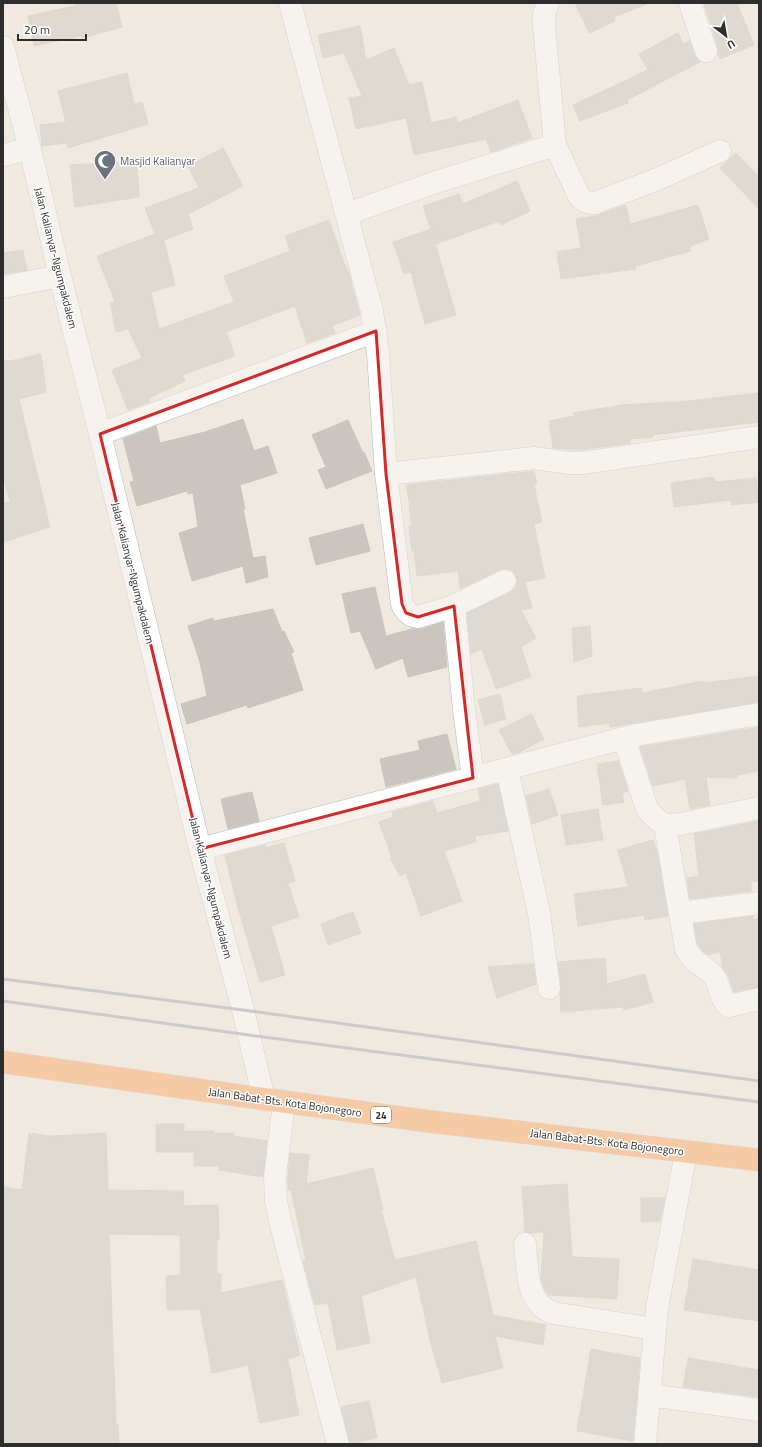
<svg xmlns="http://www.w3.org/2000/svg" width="762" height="1447" font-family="'Titillium Web',sans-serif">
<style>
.building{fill:#cac6bf;stroke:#cac5b9}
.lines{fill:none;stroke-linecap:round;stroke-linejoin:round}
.street-casing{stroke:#b3b6c0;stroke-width:23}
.secondary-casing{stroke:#b3b6c0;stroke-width:23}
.highway-casing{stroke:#c8c8c8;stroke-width:23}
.street{stroke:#fff;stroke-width:22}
.secondary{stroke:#fff;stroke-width:22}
.highway{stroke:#fea55b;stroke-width:22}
.rail{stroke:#a2a5b7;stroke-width:3}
.marked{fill:none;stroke:#d62828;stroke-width:3;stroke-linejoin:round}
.labels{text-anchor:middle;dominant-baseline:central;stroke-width:3;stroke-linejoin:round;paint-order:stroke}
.shield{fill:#fff;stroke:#6c6c6c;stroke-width:1}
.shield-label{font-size:10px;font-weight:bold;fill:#2d2d2d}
.worship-label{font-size:11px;fill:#5b616d;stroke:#fff;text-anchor:start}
.street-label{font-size:11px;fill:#2d2d2d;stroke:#fff}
</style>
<rect width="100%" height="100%" fill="#efe9e0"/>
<g class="building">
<path d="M 74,3 L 116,3 L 122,27 L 82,38 L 82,36 L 34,46 L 28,16 L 75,6 Z"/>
<path d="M 575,3 L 647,3 L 647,4 L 614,17 L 615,21 L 589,33 Z"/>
<path d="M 704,3 L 737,3 L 754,45 L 720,59 L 718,54 L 718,47 Z"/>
<path d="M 360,26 L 366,60 L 394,48 L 409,85 L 422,82 L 431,123 L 456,117 L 457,123 L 518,100 L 532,138 L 491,152 L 486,139 L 414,155 L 406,118 L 356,129 L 349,98 L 362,96 L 344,53 L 323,58 L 318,35 Z"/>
<path d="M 678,33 L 683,44 L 690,41 L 694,55 L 700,62 L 627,100 L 628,103 L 580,121 L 573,105 L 648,70 L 639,54 Z"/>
<path d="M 127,73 L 134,104 L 142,102 L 148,124 L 68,148 L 67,143 L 42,146 L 40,125 L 66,122 L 58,91 Z"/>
<path d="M 223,148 L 243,186 L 188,214 L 193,229 L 164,240 L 175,285 L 151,292 L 159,329 L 234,302 L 224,276 L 290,251 L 285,236 L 329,220 L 347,271 L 348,271 L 360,315 L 332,326 L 335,333 L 307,343 L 295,306 L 226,332 L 235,356 L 182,375 L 185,381 L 149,398 L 150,402 L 128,410 L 112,370 L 142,358 L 128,329 L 116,332 L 110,303 L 115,302 L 97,256 L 155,234 L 145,208 L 199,188 L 188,166 Z"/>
<path d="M 736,153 L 759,177 L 759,209 L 720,168 Z"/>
<path d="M 137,161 L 139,197 L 75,207 L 70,165 Z"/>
<path d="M 517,181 L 530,211 L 501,225 L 499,221 L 436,244 L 423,206 L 459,194 L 463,204 Z"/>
<path d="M 626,205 L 630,224 L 698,205 L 709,239 L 690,246 L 691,251 L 635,266 L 636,269 L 561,279 L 557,252 L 581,248 L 576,219 L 595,216 Z"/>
<path d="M 431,229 L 456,315 L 425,324 L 411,272 L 404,274 L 393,242 Z"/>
<path d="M 23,250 L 27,270 L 3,274 L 3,253 Z"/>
<path d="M 41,354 L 46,392 L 19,399 L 50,527 L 3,542 L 3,503 L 10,502 L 3,476 L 3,361 L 10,361 Z"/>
<path d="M 759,393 L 759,422 L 652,435 L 653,437 L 630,439 L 630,443 L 580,450 L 553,448 L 549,421 L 574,416 L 573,413 L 623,405 L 670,402 L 670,403 Z"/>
<path d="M 243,419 L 254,451 L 268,446 L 277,473 L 240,485 L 245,509 L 243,509 L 253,558 L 265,556 L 268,577 L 246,583 L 243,566 L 192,581 L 179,533 L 198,527 L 193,493 L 188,494 L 187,491 L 137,506 L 130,482 L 134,481 L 123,439 L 156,426 L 160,443 L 205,432 Z"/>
<path d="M 348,420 L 363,453 L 364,452 L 372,471 L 326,489 L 318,470 L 326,467 L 312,435 Z"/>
<path d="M 534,471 L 537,484 L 534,485 L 542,522 L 534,524 L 545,578 L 525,582 L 532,608 L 521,610 L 536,638 L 521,647 L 531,677 L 496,689 L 482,649 L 471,654 L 467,613 L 511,592 L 516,588 L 517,581 L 516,576 L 512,570 L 505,569 L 500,570 L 460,589 L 458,571 L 417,576 L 414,550 L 412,551 L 409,527 L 412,527 L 409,506 L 410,506 L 406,485 Z"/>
<path d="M 714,477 L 715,482 L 756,478 L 759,502 L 731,505 L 731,500 L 674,507 L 671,483 Z"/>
<path d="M 363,524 L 370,551 L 316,565 L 309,538 Z"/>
<path d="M 375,587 L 386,636 L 412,629 L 422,629 L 443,622 L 447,667 L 408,677 L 403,658 L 376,669 L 360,631 L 351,633 L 342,594 Z"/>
<path d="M 273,609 L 282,632 L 284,631 L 294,652 L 291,653 L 303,690 L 248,708 L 247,705 L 187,724 L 181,704 L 207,696 L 200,662 L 188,626 L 213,618 L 214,621 Z"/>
<path d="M 590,626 L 592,656 L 574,662 L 572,628 Z"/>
<path d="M 759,676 L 759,702 L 610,727 L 609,723 L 579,727 L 577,696 L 641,688 L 642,693 L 703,681 L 703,683 Z"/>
<path d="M 500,694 L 506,719 L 485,725 L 478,700 Z"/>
<path d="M 531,714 L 544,739 L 518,753 L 512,754 L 499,730 Z"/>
<path d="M 759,727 L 759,771 L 737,775 L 737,778 L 706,777 L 710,805 L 690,809 L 685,779 L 653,786 L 640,747 Z"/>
<path d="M 447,734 L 456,769 L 386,787 L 380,759 L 420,750 L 418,741 Z"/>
<path d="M 618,761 L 628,791 L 622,793 L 624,802 L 603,805 L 597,764 Z"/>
<path d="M 498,784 L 508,831 L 475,836 L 476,842 L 444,851 L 462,901 L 421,916 L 406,873 L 400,876 L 390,858 L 392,857 L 379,822 L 393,817 L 392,812 L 433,801 L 437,813 L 480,801 L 478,789 Z"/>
<path d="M 549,789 L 558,815 L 532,824 L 526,796 Z"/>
<path d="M 252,792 L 259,821 L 228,829 L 221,799 Z"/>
<path d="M 598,809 L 603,840 L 566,845 L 561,815 Z"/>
<path d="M 759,821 L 759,881 L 751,882 L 751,891 L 690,899 L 687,878 L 699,876 L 694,834 Z"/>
<path d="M 653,840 L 657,852 L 668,916 L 645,920 L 644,915 L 578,926 L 574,894 L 628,887 L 618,850 Z"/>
<path d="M 284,843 L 295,881 L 288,883 L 299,917 L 271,926 L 285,975 L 260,982 L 237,904 L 225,855 L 265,845 L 266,848 Z"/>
<path d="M 353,912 L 361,933 L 328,945 L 321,924 Z"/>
<path d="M 753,916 L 753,920 L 759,918 L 759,987 L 734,992 L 729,977 L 723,968 L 720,952 L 708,955 L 702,950 L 698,945 L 694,924 Z"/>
<path d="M 605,958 L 607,984 L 645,974 L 653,1002 L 624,1010 L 623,1007 L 561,1012 L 560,993 L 561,986 L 558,962 Z"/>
<path d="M 528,964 L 533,964 L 536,984 L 497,998 L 488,967 Z"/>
<path d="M 156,1124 L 184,1124 L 184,1131 L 214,1131 L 214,1133 L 234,1133 L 234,1136 L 267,1141 L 263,1177 L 219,1170 L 219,1166 L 194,1166 L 194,1152 L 156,1152 Z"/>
<path d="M 29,1133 L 51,1136 L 106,1133 L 108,1190 L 184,1191 L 183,1206 L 218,1205 L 219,1240 L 217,1240 L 217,1274 L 221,1274 L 221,1293 L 282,1280 L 300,1355 L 288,1359 L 299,1415 L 260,1423 L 248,1365 L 212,1373 L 200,1309 L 167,1310 L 166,1276 L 181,1275 L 180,1235 L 109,1234 L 116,1424 L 118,1424 L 119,1444 L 3,1444 L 3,1187 L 22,1190 Z"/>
<path d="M 290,1153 L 309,1155 L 306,1184 L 373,1168 L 383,1210 L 381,1210 L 395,1260 L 476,1241 L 493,1315 L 546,1325 L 543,1345 L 495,1336 L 503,1368 L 442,1383 L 431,1344 L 416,1277 L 361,1296 L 370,1343 L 337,1350 L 328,1303 L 315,1305 L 303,1261 L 306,1261 L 291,1190 L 288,1190 L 288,1177 Z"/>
<path d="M 567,1184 L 572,1257 L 619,1259 L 617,1299 L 549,1295 L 544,1288 L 541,1279 L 544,1232 L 531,1233 L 525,1232 L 522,1187 Z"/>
<path d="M 641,1198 L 665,1198 L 660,1221 L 641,1222 Z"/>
<path d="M 693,1259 L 759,1270 L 759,1321 L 684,1310 Z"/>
<path d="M 591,1349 L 640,1358 L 633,1441 L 577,1431 Z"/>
<path d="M 688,1358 L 759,1370 L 759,1397 L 683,1387 Z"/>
<path d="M 369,1401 L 377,1438 L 350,1444 L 341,1407 Z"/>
</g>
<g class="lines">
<g class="street-casing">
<g id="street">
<path d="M 290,3 L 372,311 L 378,353 L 386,474 L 402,604 C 406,612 409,616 418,617 L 454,606 L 464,710 L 473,778"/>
<path d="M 690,3 L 706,51"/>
<path d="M 555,145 L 579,196 C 584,202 588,204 595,203 L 660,178 L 720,151"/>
<path d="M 3,155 L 30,149"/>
<path d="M 347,214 L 433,183 L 555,145 L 544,26 L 544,13 L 548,3"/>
<path d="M 3,287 L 60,276"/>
<path d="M 100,434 L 376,331"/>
<path d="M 386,474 L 534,458 L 569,463 L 583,463 L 759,437"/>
<path d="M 454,606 L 505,581"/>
<path d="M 624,738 L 647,809 L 655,818 L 665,825 L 680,824 L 759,808"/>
<path d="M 507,769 L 539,913 L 549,988"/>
<path d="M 665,825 L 686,949 C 694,965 706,965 715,978 C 721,987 720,1000 729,1006 L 759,999"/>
<path d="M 200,849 L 636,735 L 759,714"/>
<path d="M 680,913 L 759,903"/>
<path d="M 284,1102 L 275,1177 L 276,1201 L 280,1221 L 338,1444"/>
<path d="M 525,1244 C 528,1270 525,1302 553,1313 L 655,1329"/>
<path d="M 649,1395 L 759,1410"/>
<path d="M 645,1444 L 657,1308 L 686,1152"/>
</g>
</g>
<g class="secondary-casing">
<path id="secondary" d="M 3,47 L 30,149 L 60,276 L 100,434 L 200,849 L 243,1010 L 264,1099"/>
</g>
<g class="highway-casing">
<path id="highway" d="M 3,1062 L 264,1099 L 426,1121 L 759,1160"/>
</g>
<use href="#street" class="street"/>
<use href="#secondary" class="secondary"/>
<use href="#highway" class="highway"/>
<g class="rail">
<path d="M 3,979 L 243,1010 L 759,1081"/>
<path d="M 3,1001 L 249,1035 L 759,1102"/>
</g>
</g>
<path d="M0 0H762V1447H0ZM 376,331 L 386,474 L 402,604 L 406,613 L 418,617 L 454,606 L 473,778 L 200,849 L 100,434 Z" fill="#efe9e0" fill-opacity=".55" fill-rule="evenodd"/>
<path class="marked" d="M 376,331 L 386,474 L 402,604 L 406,613 L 418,617 L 454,606 L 473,778 L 200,849 L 100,434 Z"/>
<defs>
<g id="mosque-pin" transform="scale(1.15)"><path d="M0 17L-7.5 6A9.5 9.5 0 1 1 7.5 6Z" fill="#6b7280" stroke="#fff"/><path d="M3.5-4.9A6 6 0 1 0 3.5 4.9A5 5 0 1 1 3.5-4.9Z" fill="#fff"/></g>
</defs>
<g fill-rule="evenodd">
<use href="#mosque-pin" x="105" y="161"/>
</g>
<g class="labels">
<rect class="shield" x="371" y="1107" width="20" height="16" rx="3"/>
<g class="shield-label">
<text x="381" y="1115">24</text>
</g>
<g class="worship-label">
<text x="120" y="161">Masjid Kalianyar</text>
</g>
<g class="street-label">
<text transform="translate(56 258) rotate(76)">Jalan Kalianyar-Ngumpakdalem</text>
<text transform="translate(133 573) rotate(76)">Jalan Kalianyar-Ngumpakdalem</text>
<text transform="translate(211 888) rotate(76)">Jalan Kalianyar-Ngumpakdalem</text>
<text transform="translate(285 1102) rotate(8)">Jalan Babat-Bts. Kota Bojonegoro</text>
<text transform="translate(607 1142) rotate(7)">Jalan Babat-Bts. Kota Bojonegoro</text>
</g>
</g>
<rect width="762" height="1447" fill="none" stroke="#2d2d2d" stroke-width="8"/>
<g transform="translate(726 36) rotate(149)" stroke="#ffffff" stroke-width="3" paint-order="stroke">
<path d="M0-3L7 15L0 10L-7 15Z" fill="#2d2d2d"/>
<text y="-6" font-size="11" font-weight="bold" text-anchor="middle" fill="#2d2d2d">U</text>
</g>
<path d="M18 34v6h68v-6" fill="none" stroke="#2d2d2d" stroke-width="2"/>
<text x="24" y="34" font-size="12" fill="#2d2d2d" stroke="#ffffff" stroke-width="3" paint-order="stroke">20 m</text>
</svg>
